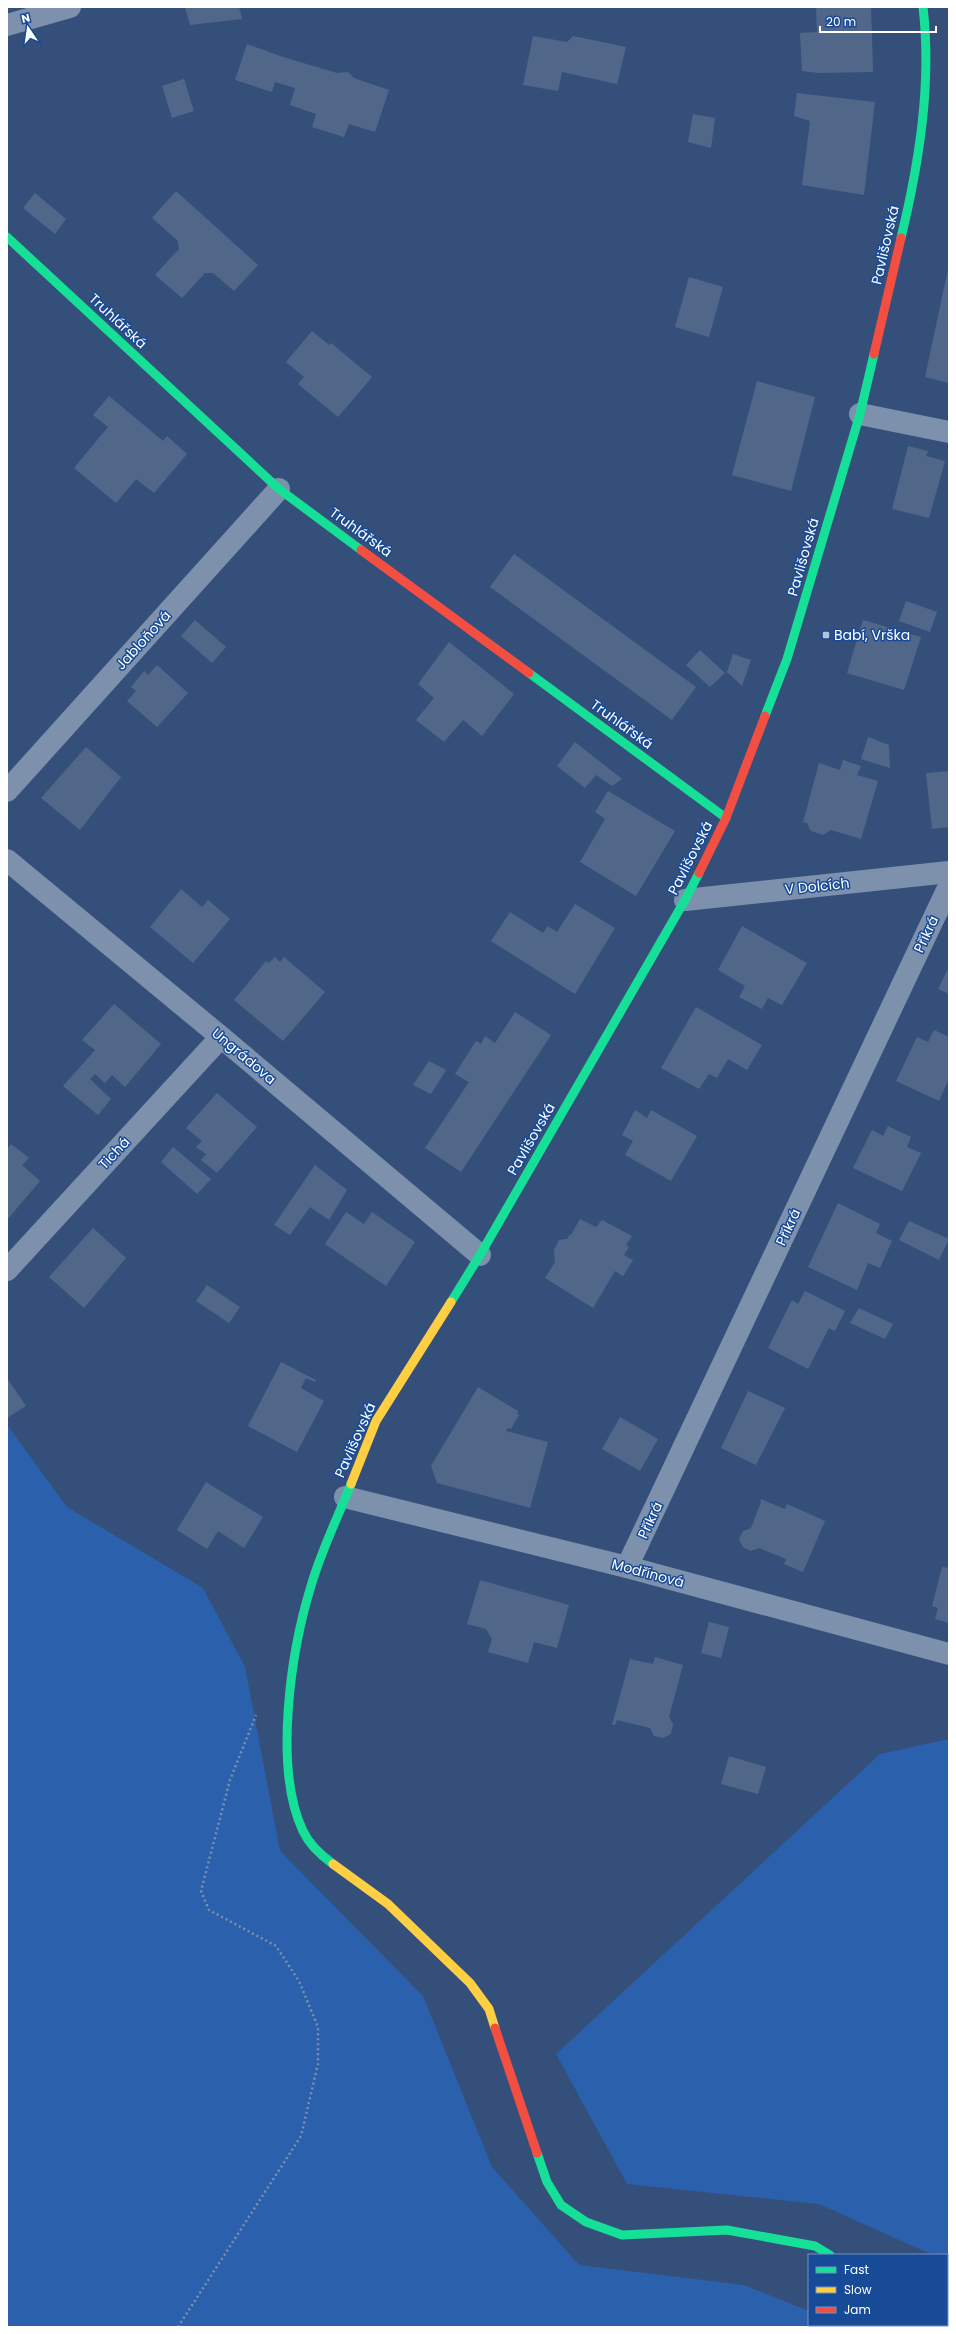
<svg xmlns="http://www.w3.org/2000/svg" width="956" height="2334" font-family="Poppins,sans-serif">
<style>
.green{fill:#2b60ad}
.building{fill:#516789}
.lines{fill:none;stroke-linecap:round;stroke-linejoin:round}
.path{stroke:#7d91ad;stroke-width:2.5;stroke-dasharray:2 3;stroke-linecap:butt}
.street{stroke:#7d91ad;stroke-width:22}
.fast{stroke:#16e098;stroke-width:9}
.slow{stroke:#ffcf43;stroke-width:9}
.jam{stroke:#f24e42;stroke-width:9}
.poi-dot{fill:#b8c2d0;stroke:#174a97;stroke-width:1.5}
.labels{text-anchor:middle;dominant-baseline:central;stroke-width:3;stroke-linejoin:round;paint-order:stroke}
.street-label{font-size:14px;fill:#fff;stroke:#174a97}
.poi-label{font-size:14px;fill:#fff;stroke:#174a97;text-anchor:start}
</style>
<rect width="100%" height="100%" fill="#34507a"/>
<g class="green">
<path d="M 7,1425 L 67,1507 L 203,1588 L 245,1667 L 280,1851 L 423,1996 L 492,2167 L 579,2265 L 744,2285 L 809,2311 L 809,2325 L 846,2325 L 852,2327 L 7,2327 Z"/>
<path d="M 949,1739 L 949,2262 L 947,2261 L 947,2255 L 933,2255 L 819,2204 L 627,2184 L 556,2054 L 880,1754 Z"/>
</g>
<g class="building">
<path d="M 185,7 L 239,7 L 242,19 L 190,25 Z"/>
<path d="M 816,7 L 871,7 L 873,72 L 819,73 L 802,71 L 800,33 L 817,32 Z"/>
<path d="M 533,36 L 567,42 L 573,36 L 626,47 L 617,84 L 562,72 L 558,91 L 523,85 Z"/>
<path d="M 247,44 L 283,57 L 337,73 L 348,72 L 354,78 L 389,90 L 375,132 L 349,124 L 344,137 L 312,127 L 316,114 L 290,105 L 295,88 L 275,82 L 272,92 L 235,80 Z"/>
<path d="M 184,79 L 194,111 L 172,118 L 162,86 Z"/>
<path d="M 797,93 L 875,102 L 864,195 L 802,185 L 810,121 L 794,116 Z"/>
<path d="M 693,114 L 715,118 L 711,148 L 688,142 Z"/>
<path d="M 176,191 L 258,265 L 234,291 L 213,273 L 205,273 L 182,298 L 155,275 L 179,249 L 178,241 L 152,218 Z"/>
<path d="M 35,193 L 66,219 L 55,234 L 23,208 Z"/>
<path d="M 948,269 L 949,269 L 949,383 L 925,377 Z"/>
<path d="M 689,277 L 723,287 L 709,337 L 675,327 Z"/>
<path d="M 312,331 L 329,345 L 331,343 L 372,377 L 338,417 L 298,384 L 304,377 L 286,362 Z"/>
<path d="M 757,381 L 815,397 L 791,491 L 732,475 Z"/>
<path d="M 109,396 L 163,441 L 167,436 L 187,454 L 154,493 L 136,479 L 116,503 L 74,468 L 108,427 L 93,415 Z"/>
<path d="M 908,446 L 928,451 L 926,456 L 945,461 L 929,518 L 892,509 Z"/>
<path d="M 514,554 L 696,687 L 672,720 L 490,587 Z"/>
<path d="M 906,601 L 937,612 L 930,632 L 899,621 Z"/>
<path d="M 195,620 L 226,647 L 212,663 L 181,636 Z"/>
<path d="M 863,620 L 921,637 L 904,690 L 847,673 Z"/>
<path d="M 449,642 L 514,694 L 482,736 L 463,720 L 444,742 L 416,720 L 434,698 L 418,684 Z"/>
<path d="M 700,650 L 725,673 L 710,687 L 686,665 Z"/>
<path d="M 733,654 L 751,660 L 742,686 L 727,672 Z"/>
<path d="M 157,665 L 188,693 L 157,727 L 127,701 L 136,691 L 131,687 L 144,671 L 148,675 Z"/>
<path d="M 868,737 L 889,745 L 890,768 L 861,759 Z"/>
<path d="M 575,742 L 622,779 L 612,786 L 596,775 L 585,788 L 557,766 Z"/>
<path d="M 86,747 L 121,777 L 80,830 L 41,798 Z"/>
<path d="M 843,760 L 861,766 L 857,775 L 878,781 L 861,839 L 831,830 L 823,835 L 811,831 L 807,823 L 803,822 L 819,763 L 840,770 Z"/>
<path d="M 949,771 L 949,827 L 932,829 L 926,773 Z"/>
<path d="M 608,791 L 675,831 L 636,896 L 580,862 L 605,819 L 595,812 Z"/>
<path d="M 181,889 L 202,907 L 208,900 L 230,919 L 193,963 L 150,927 Z"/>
<path d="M 575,904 L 615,928 L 575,994 L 491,941 L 510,912 L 543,933 L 548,926 L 557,932 Z"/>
<path d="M 742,926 L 807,963 L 782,1005 L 768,998 L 762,1009 L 739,997 L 745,986 L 718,970 Z"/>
<path d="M 275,957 L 280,962 L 284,957 L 325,992 L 283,1041 L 234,1000 L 266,961 L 269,963 Z"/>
<path d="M 949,967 L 949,994 L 938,989 Z"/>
<path d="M 114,1004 L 161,1044 L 125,1087 L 112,1075 L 105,1083 L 95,1074 L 90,1079 L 111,1099 L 98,1115 L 63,1086 L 95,1050 L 82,1040 Z"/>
<path d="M 696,1007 L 762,1045 L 747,1070 L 728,1059 L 717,1078 L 709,1074 L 699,1089 L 661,1068 Z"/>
<path d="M 515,1012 L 551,1035 L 461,1172 L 425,1148 L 469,1082 L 455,1074 L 476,1041 L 481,1044 L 485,1036 L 495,1043 Z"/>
<path d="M 934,1030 L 949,1037 L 949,1079 L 939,1101 L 896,1081 L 917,1037 L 928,1042 Z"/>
<path d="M 429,1061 L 446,1070 L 431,1094 L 413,1085 Z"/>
<path d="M 217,1093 L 257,1127 L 217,1173 L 201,1160 L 206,1154 L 196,1147 L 202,1141 L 186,1128 Z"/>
<path d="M 635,1110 L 647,1118 L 651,1110 L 697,1136 L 671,1181 L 625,1155 L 633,1141 L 622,1135 Z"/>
<path d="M 888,1126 L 911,1137 L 907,1147 L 921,1153 L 902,1191 L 853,1168 L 872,1130 L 883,1136 Z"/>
<path d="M 11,1144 L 29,1158 L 22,1165 L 40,1181 L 7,1220 L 7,1149 Z"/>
<path d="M 173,1147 L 211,1179 L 197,1194 L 161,1162 Z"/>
<path d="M 315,1165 L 347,1190 L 329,1220 L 310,1207 L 290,1235 L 274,1225 Z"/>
<path d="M 838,1203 L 880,1224 L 876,1233 L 892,1241 L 880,1268 L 868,1263 L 857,1290 L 808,1267 Z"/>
<path d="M 346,1212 L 364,1224 L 372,1212 L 415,1242 L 386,1286 L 325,1244 Z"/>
<path d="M 580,1219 L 596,1227 L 602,1220 L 632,1236 L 626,1245 L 629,1247 L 624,1255 L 633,1260 L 623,1276 L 615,1271 L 593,1308 L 545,1278 L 555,1262 L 554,1250 L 559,1240 L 567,1239 L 570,1234 L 571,1235 Z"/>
<path d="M 909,1221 L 949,1239 L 939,1260 L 899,1240 Z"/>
<path d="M 93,1228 L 126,1258 L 84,1308 L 49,1277 Z"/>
<path d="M 207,1285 L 240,1307 L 229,1323 L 196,1301 Z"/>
<path d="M 805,1291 L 845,1311 L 835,1331 L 829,1328 L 808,1369 L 768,1348 L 792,1300 L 798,1304 Z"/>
<path d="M 859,1308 L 893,1324 L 885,1339 L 850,1323 Z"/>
<path d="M 281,1362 L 316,1380 L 315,1382 L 306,1378 L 301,1388 L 324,1401 L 297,1452 L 248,1426 Z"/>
<path d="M 7,1378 L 26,1406 L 7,1418 Z"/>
<path d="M 478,1387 L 518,1411 L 517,1414 L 519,1415 L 511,1429 L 508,1428 L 506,1431 L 548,1442 L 530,1508 L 437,1483 L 431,1466 Z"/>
<path d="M 748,1391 L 785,1408 L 756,1465 L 721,1448 Z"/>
<path d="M 620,1417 L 658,1439 L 640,1471 L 602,1449 Z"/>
<path d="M 206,1482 L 263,1517 L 244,1548 L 218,1531 L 207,1549 L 177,1530 Z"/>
<path d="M 760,1499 L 785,1509 L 787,1504 L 825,1521 L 803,1572 L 784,1564 L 786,1559 L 759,1548 L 751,1551 L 743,1547 L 739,1539 L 743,1531 L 751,1528 L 761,1502 Z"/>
<path d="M 942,1567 L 949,1568 L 949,1623 L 935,1619 L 938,1608 L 932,1606 Z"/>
<path d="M 480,1580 L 569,1605 L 557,1648 L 534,1642 L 528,1663 L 488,1652 L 492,1639 L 486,1629 L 467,1624 Z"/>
<path d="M 709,1622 L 729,1627 L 721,1658 L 701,1653 Z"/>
<path d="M 655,1657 L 683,1665 L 669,1717 L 673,1724 L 671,1734 L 663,1738 L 654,1736 L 650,1728 L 617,1720 L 615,1725 L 612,1725 L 630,1659 L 653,1664 Z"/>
<path d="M 729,1756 L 766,1767 L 758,1794 L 721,1784 Z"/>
</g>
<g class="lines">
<path class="path" d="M 178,2327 L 301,2136 L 318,2064 L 318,2027 L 299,1981 L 276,1946 L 209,1910 L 201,1891 L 230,1780 L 256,1715"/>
<g class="street">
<path d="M 7,25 L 70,7"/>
<path d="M 860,414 L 949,432"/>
<path d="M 7,791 L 279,489"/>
<path d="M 7,860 L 221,1037 L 480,1255"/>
<path d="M 685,900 L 949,872"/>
<path d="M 7,1270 L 221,1037"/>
<path d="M 345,1497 L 627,1567 L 949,1654"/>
<path d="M 627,1567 L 949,886"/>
</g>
<g class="fast">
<path d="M 7,237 L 279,489 L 361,550"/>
<path d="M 901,238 C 919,163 932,84 923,7"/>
<path d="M 529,673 L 726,818"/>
<path d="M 765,716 L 787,659 L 860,414 L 874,354"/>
<path d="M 451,1302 L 480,1255 L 685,900 L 699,873"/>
<path d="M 333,1864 C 322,1856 309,1844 303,1831 C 273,1768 291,1651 311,1586 C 321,1551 338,1517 351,1484"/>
<path d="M 537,2153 L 547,2182 L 561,2205 L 586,2222 L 622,2235 L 727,2230 L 815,2246 L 830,2255"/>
</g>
<g class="slow">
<path d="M 351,1484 L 376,1421 L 451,1302"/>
<path d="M 333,1864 L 388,1904 L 470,1983 L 489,2009 L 495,2028"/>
<path d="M 945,2325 L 948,2327"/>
</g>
<g class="jam">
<path d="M 874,354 L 901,238"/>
<path d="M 361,550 L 529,673"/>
<path d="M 699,873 L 726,818 L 765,716"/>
<path d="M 495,2028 L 537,2153"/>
</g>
</g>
<rect class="poi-dot" x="822" y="631" width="8" height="8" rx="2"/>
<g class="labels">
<g class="street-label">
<text transform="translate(885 245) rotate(-77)">Pavlišovská</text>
<text transform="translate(118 321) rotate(43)">Truhlářská</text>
<text transform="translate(361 532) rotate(36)">Truhlářská</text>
<text transform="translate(803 557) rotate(-74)">Pavlišovská</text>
<text transform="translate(143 640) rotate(-48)">Jabloňová</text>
<text transform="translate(622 724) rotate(36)">Truhlářská</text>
<text transform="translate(690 858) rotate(-63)">Pavlišovská</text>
<text transform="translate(817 886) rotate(-6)">V Dolcích</text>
<text transform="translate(926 934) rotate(-65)">Příkrá</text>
<text transform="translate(244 1056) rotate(40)">Ungrádova</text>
<text transform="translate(531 1139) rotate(-60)">Pavlišovská</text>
<text transform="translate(114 1153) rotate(-47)">Tichá</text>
<text transform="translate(788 1227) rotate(-65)">Příkrá</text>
<text transform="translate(355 1440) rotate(-66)">Pavlišovská</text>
<text transform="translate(650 1520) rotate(-65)">Příkrá</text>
<text transform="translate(648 1573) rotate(15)">Modřínová</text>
</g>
<g class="poi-label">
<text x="834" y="635">Babí, Vrška</text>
</g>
</g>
<rect width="956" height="2334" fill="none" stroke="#ffffff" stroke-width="16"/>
<rect x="808" y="2254" width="140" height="72" fill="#174a97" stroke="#7492c1"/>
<rect x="816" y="2267" width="20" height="6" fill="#16e098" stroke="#7492c1"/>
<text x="844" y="2274" font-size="12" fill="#ffffff">Fast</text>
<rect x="816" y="2287" width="20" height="6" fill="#ffcf43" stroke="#7492c1"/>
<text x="844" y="2294" font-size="12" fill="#ffffff">Slow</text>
<rect x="816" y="2307" width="20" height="6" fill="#f24e42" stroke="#7492c1"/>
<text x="844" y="2314" font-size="12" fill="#ffffff">Jam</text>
<g transform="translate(28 28) rotate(347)" stroke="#174a97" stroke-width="3" paint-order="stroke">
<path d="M0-3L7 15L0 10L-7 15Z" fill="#ffffff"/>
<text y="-6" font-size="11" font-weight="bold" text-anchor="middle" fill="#ffffff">N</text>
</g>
<path d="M820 26v6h116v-6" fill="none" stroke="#ffffff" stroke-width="2"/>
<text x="826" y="26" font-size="12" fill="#ffffff" stroke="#174a97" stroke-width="3" paint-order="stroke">20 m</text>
</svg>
